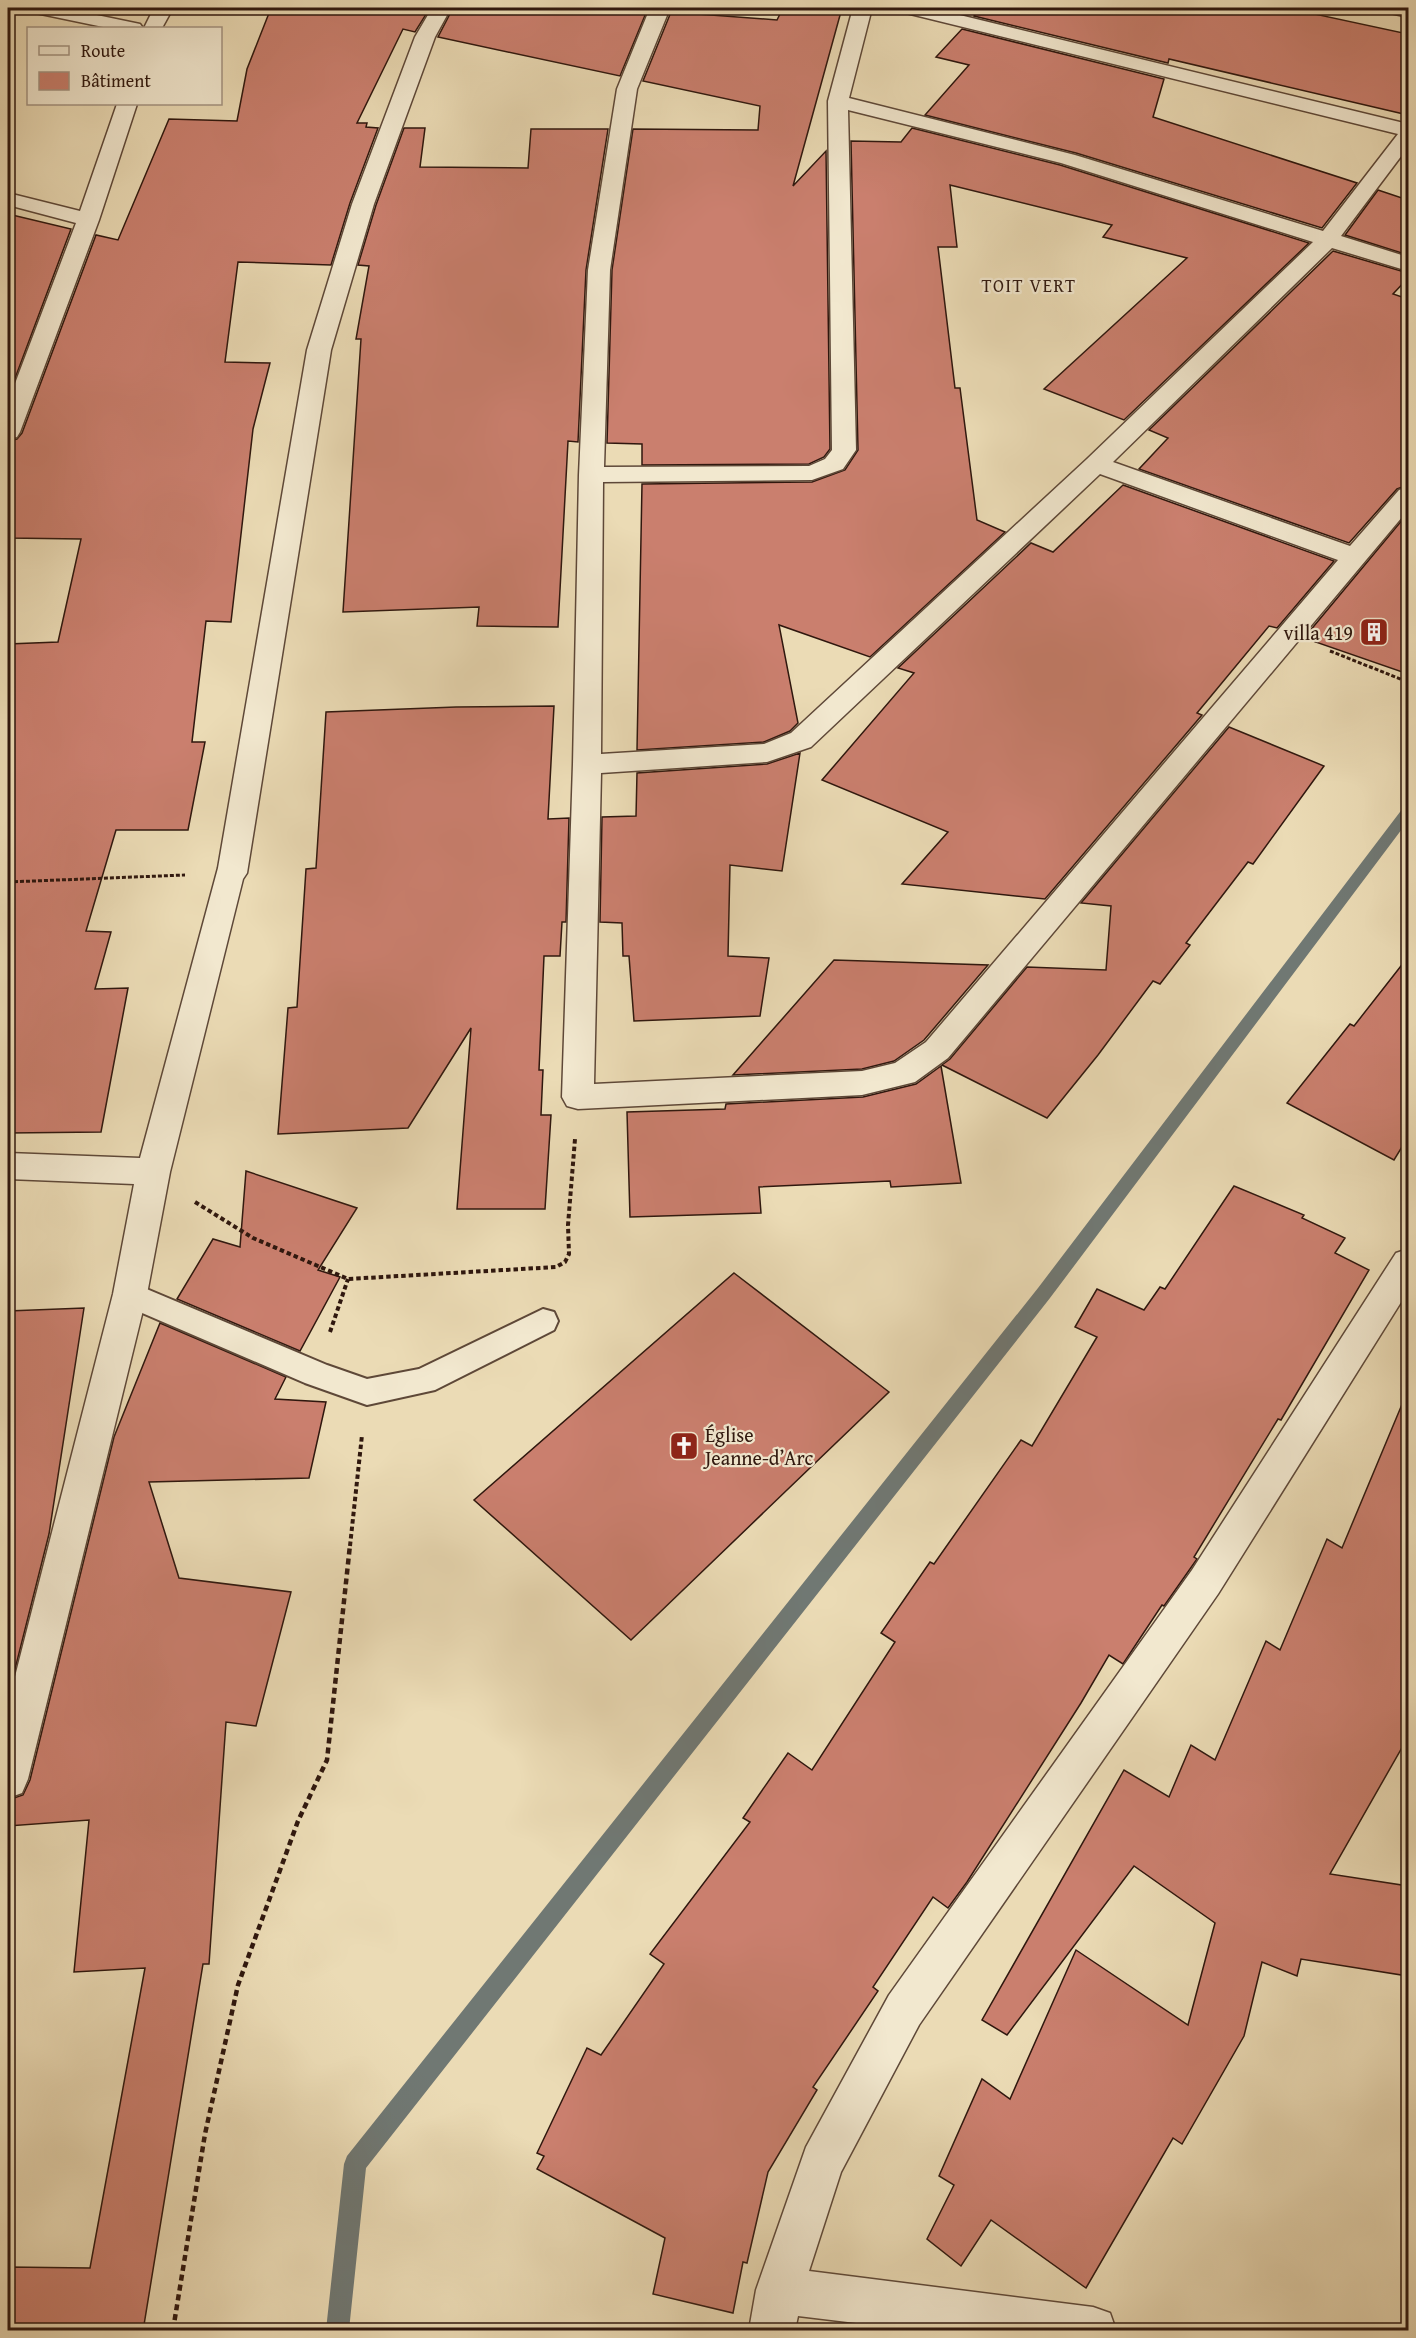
<svg xmlns="http://www.w3.org/2000/svg" width="1416" height="2338" font-family="'Gentium Book Plus',serif">
<style>
.lines{fill:none;stroke-linecap:round;stroke-linejoin:round}
.stream{fill:#707873;fill-rule:evenodd}
.building{fill:#ca7f6e;stroke:#2f170e;stroke-width:1.5}
.lane-casing{stroke:#5e4838;stroke-width:4}
.street-casing{stroke:#5e4838;stroke-width:3}
.path-far2{stroke:#2f170e;stroke-width:3;stroke-dasharray:4 2;stroke-linecap:butt}
.path-far1{stroke:#2f170e;stroke-width:4;stroke-dasharray:4.5 3;stroke-linecap:butt}
.path{stroke:#2f170e;stroke-width:4.5;stroke-dasharray:6 4;stroke-linecap:butt}
.lane{fill:#f2e8cf;fill-rule:evenodd}
.street{fill:#f2e8cf;fill-rule:evenodd}
.labels{text-anchor:middle;dominant-baseline:central;stroke-width:4.5;stroke-linejoin:round;paint-order:stroke}
.far-neighbourhood-label{font-size:18px;letter-spacing:1.5px;fill:#2f170e;stroke:#f2e8cf}
.poi-label{font-size:20px;fill:#2f170e;stroke:#f2e8cf;text-anchor:end}
</style>
<rect width="100%" height="100%" fill="#ebdbb5"/>
<filter id="stains"><feTurbulence type="fractalNoise" baseFrequency=".00333" numOctaves="4"/><feColorMatrix values="0 0 0 0 .2 0 0 0 0 .09 0 0 0 0 .02 0 0 0 .5 -.17"/></filter>
<radialGradient id="worn" r=".72"><stop offset=".6" stop-color="#630" stop-opacity="0"/><stop offset="1" stop-color="#630" stop-opacity=".3"/></radialGradient>
<g class="lines">
<path class="stream" d="M 1408,806 L 1408,821 L 1050,1298 L 366,2168 L 349,2330 L 326,2330 L 344,2164 L 347,2156 L 1038,1288 L 1403,808 Z"/>
</g>
<g class="building">
<path d="M 271,8 L 430,8 L 415,32 L 403,29 L 357,123 L 367,123 L 366,127 L 378,128 L 350,203 L 331,265 L 238,262 L 225,362 L 270,363 L 253,429 L 231,622 L 206,621 L 192,742 L 205,742 L 188,830 L 116,830 L 86,931 L 111,932 L 95,989 L 128,988 L 101,1132 L 8,1133 L 8,644 L 58,642 L 81,539 L 8,538 L 8,441 L 17,439 L 22,433 L 96,235 L 118,240 L 169,119 L 237,121 L 247,69 Z"/>
<path d="M 453,8 L 648,8 L 620,76 L 438,37 Z"/>
<path d="M 783,8 L 842,8 L 793,186 L 826,151 L 830,449 L 824,457 L 809,464 L 642,465 L 642,444 L 607,443 L 612,270 L 633,129 L 758,130 L 760,106 L 643,81 L 671,12 L 777,20 Z"/>
<path d="M 981,8 L 1305,8 L 1305,12 L 1408,34 L 1408,115 L 1169,59 L 1168,63 L 974,16 Z"/>
<path d="M 962,29 L 1164,79 L 1153,117 L 1357,183 L 1322,228 L 1076,153 L 925,115 L 969,65 L 936,57 Z"/>
<path d="M 404,128 L 425,128 L 420,167 L 528,168 L 531,129 L 608,129 L 586,270 L 578,442 L 568,441 L 558,627 L 477,626 L 479,607 L 343,612 L 361,339 L 356,339 L 369,266 L 358,265 L 376,205 Z"/>
<path d="M 912,128 L 1060,165 L 1309,243 L 1124,420 L 1044,389 L 1187,258 L 1103,237 L 1112,225 L 950,185 L 957,247 L 938,247 L 955,388 L 960,388 L 977,520 L 1005,532 L 870,657 L 779,625 L 798,723 L 790,731 L 764,742 L 637,750 L 642,484 L 812,482 L 845,470 L 858,450 L 851,141 L 901,142 Z"/>
<path d="M 1378,190 L 1408,200 L 1408,255 L 1345,235 Z"/>
<path d="M 8,214 L 71,229 L 8,397 Z"/>
<path d="M 1333,251 L 1408,273 L 1408,278 L 1393,294 L 1408,299 L 1408,485 L 1397,489 L 1349,543 L 1139,469 L 1168,438 L 1149,430 Z"/>
<path d="M 1123,485 L 1334,561 L 1277,628 L 1269,626 L 1197,713 L 1202,715 L 1045,899 L 902,884 L 948,832 L 822,780 L 914,673 L 898,668 L 1031,543 L 1053,552 Z"/>
<path d="M 1408,513 L 1408,674 L 1304,638 Z"/>
<path d="M 554,706 L 548,819 L 569,818 L 566,922 L 562,922 L 560,956 L 544,956 L 539,1070 L 543,1070 L 541,1115 L 551,1115 L 545,1209 L 457,1209 L 471,1028 L 408,1128 L 278,1134 L 288,1008 L 297,1007 L 306,869 L 316,868 L 326,712 L 456,707 Z"/>
<path d="M 1229,727 L 1324,766 L 1253,864 L 1248,862 L 1186,943 L 1190,945 L 1160,984 L 1153,981 L 1098,1055 L 1047,1118 L 942,1065 L 950,1059 L 1027,967 L 1106,970 L 1111,906 L 1081,903 Z"/>
<path d="M 800,753 L 782,871 L 730,865 L 728,956 L 769,958 L 760,1016 L 634,1021 L 629,956 L 623,956 L 622,923 L 600,922 L 602,817 L 636,816 L 637,773 L 767,764 Z"/>
<path d="M 1408,957 L 1408,1137 L 1394,1160 L 1287,1103 L 1350,1024 L 1354,1026 Z"/>
<path d="M 834,960 L 988,965 L 924,1040 L 894,1061 L 862,1069 L 733,1075 Z"/>
<path d="M 941,1066 L 961,1183 L 891,1187 L 890,1181 L 759,1187 L 761,1213 L 630,1217 L 627,1112 L 725,1109 L 726,1104 L 863,1097 L 916,1084 Z"/>
<path d="M 246,1171 L 357,1208 L 318,1270 L 340,1277 L 300,1351 L 177,1299 L 213,1239 L 240,1247 Z"/>
<path d="M 1234,1186 L 1304,1215 L 1302,1218 L 1345,1238 L 1335,1253 L 1369,1270 L 1281,1420 L 1278,1419 L 1194,1557 L 1197,1559 L 1190,1569 L 1164,1606 L 1162,1605 L 1123,1664 L 1109,1655 L 1081,1703 L 967,1882 L 948,1908 L 933,1897 L 873,1987 L 878,1991 L 813,2087 L 817,2090 L 768,2172 L 747,2263 L 743,2262 L 733,2313 L 653,2294 L 665,2238 L 537,2169 L 544,2156 L 537,2153 L 587,2048 L 601,2055 L 664,1964 L 650,1954 L 750,1822 L 743,1818 L 788,1753 L 812,1770 L 895,1642 L 881,1633 L 930,1562 L 934,1564 L 1021,1440 L 1032,1446 L 1097,1337 L 1075,1327 L 1097,1289 L 1144,1310 L 1160,1287 L 1165,1289 Z"/>
<path d="M 734,1273 L 889,1392 L 631,1640 L 474,1500 Z"/>
<path d="M 84,1308 L 49,1534 L 8,1697 L 8,1311 Z"/>
<path d="M 160,1323 L 286,1377 L 275,1399 L 326,1402 L 309,1478 L 149,1482 L 179,1578 L 291,1592 L 256,1726 L 226,1722 L 209,1964 L 203,1964 L 143,2331 L 8,2331 L 8,2267 L 90,2268 L 145,1968 L 74,1972 L 89,1820 L 8,1826 L 8,1800 L 23,1795 L 30,1780 L 114,1437 Z"/>
<path d="M 1408,1390 L 1408,1737 L 1330,1874 L 1408,1886 L 1408,1976 L 1301,1959 L 1297,1976 L 1262,1962 L 1244,2036 L 1182,2144 L 1173,2138 L 1086,2288 L 991,2220 L 961,2266 L 927,2239 L 954,2185 L 939,2176 L 982,2079 L 1010,2099 L 1076,1950 L 1188,2025 L 1215,1923 L 1134,1866 L 1007,2035 L 982,2020 L 1124,1770 L 1169,1797 L 1191,1745 L 1215,1760 L 1266,1641 L 1280,1650 L 1327,1539 L 1342,1548 Z"/>
</g>
<g class="lines">
<g class="lane-casing">
<path id="lane" d="M 130,1282 L 327,1365 L 367,1379 L 419,1369 L 543,1309 L 554,1312 L 558,1321 L 554,1330 L 435,1390 L 367,1405 L 305,1383 L 119,1303 L 115,1294 L 119,1285 Z"/>
</g>
<g class="street-casing">
<g id="street">
<path d="M 28,8 L 63,8 L 140,24 L 143,28 L 108,28 L 31,12 Z"/>
<path d="M 154,8 L 173,8 L 162,28 L 144,28 Z"/>
<path d="M 432,8 L 451,8 L 435,37 L 374,204 L 331,350 L 247,873 L 243,879 L 170,1172 L 147,1294 L 28,1779 L 22,1793 L 8,1798 L 8,1704 L 113,1294 L 134,1184 L 8,1179 L 8,1153 L 140,1158 L 218,868 L 307,350 L 352,204 L 415,37 Z"/>
<path d="M 650,8 L 670,8 L 637,89 L 610,270 L 604,467 L 809,466 L 825,459 L 832,450 L 828,101 L 853,8 L 872,8 L 849,98 L 1075,155 L 1323,231 L 1398,134 L 902,12 L 899,8 L 931,8 L 1408,124 L 1408,147 L 1341,236 L 1408,257 L 1408,271 L 1332,248 L 1113,462 L 1350,546 L 1399,490 L 1408,487 L 1408,510 L 948,1058 L 915,1082 L 862,1095 L 578,1109 L 567,1106 L 562,1097 L 573,764 L 579,475 L 588,270 L 617,89 ZM 848,110 L 1061,163 L 1313,242 L 1087,459 L 791,733 L 764,744 L 601,754 L 603,482 L 812,480 L 843,469 L 856,450 ZM 1100,474 L 1338,560 L 926,1042 L 895,1063 L 862,1071 L 594,1084 L 601,773 L 767,762 L 811,747 Z"/>
<path d="M 1383,8 L 1408,8 L 1408,17 L 1386,12 Z"/>
<path d="M 117,104 L 137,104 L 99,220 L 20,432 L 17,437 L 8,439 L 8,402 L 76,223 L 8,205 L 8,193 L 80,211 Z"/>
<path d="M 1408,1249 L 1408,1291 L 1218,1594 L 919,2025 L 841,2172 L 809,2271 L 1093,2307 L 1110,2313 L 1116,2330 L 914,2330 L 798,2316 L 795,2330 L 749,2330 L 756,2290 L 806,2147 L 889,1995 L 1192,1570 L 1396,1253 Z"/>
</g>
</g>
<g class="path-far2">
<path d="M 1330,651 L 1408,682"/>
<path d="M 8,882 L 185,875"/>
</g>
<g class="path-far1">
<path d="M 195,1202 L 253,1238 L 348,1279 L 556,1267 L 565,1262 L 569,1254 L 568,1225 L 575,1139"/>
<path d="M 330,1332 L 348,1279"/>
<path d="M 350,1546 L 362,1435"/>
</g>
<path class="path" d="M 173,2330 L 205,2134 L 238,1985 L 298,1821 L 327,1760 L 350,1545"/>
<use href="#lane" class="lane"/>
<use href="#street" class="street"/>
</g>
<defs>
<g id="building-square" transform="scale(1.5)"><rect x="-9" y="-9" width="18" height="18" rx="4" fill="#8f2418" stroke="#f2e8cf"/><path d="M-4-6H4V6H1V3H-1V6H-4ZM-2.5-4.3h1.7v1.8h-1.7ZM.8-4.3h1.7v1.8H.8ZM-2.5-1h1.7V.8h-1.7ZM.8-1h1.7V.8H.8Z" fill="#fff"/></g>
<g id="church-square" transform="scale(1.5)"><rect x="-9" y="-9" width="18" height="18" rx="4" fill="#8f2418" stroke="#f2e8cf"/><path d="M-1.2-6h2.4v3.5h3.3v2.4h-3.3V6h-2.4V-.1h-3.3v-2.4h3.3Z" fill="#fff"/></g>
</defs>
<g fill-rule="evenodd">
<use href="#building-square" x="1374" y="632"/>
<use href="#church-square" x="684" y="1446"/>
</g>
<g class="labels">
<g class="far-neighbourhood-label">
<text x="1029" y="285">TOIT VERT</text>
</g>
<g class="poi-label">
<text x="1353" y="632">villa 419</text>
<text x="705" y="1434" text-anchor="start">Église<tspan x="705" dy="23">Jeanne-d’Arc</tspan></text>
</g>
</g>
<rect width="1416" height="2338" fill="none" stroke="#ebdbb5" stroke-width="30"/>
<rect x="9" y="9" width="1398" height="2320" fill="none" stroke="#2f170e" stroke-width="3"/>
<rect x="15" y="15" width="1386" height="2308" fill="none" stroke="#2f170e" stroke-width="1.5"/>
<rect x="27" y="27" width="195" height="78" fill="#f2e8cf" stroke="#a49482" stroke-width="1.5"/>
<rect x="39" y="46" width="30" height="9" fill="#f2e8cf" stroke="#a49482" stroke-width="1.5"/>
<text x="81" y="57" font-size="18" fill="#2f170e">Route</text>
<rect x="39" y="72" width="30" height="18" fill="#ca7f6e" stroke="#a49482" stroke-width="1.5"/>
<text x="81" y="87" font-size="18" fill="#2f170e">Bâtiment</text>
<rect width="100%" height="100%" filter="url(#stains)"/>
<rect width="100%" height="100%" fill="url(#worn)"/>
</svg>
